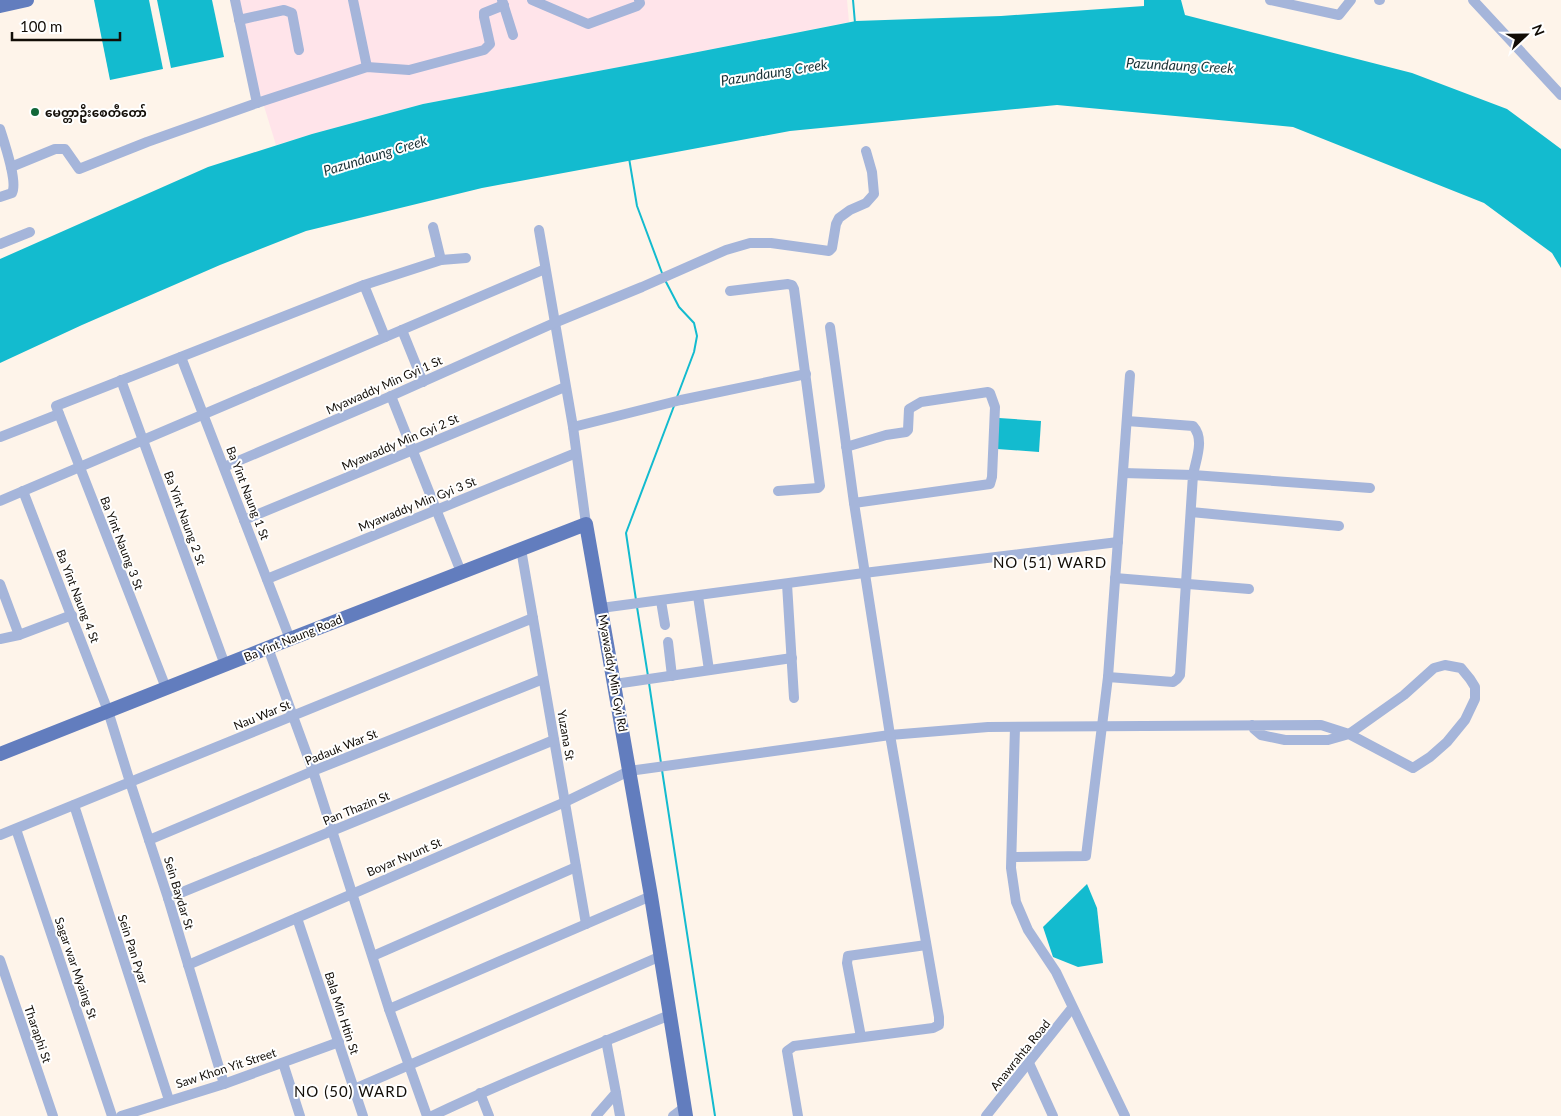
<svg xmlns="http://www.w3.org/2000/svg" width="1561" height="1116" font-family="Lato,'Noto Sans Myanmar',sans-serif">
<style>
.industrial{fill:#ffe4ea}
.water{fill:#13bbcf}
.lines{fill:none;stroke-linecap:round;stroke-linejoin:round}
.stream{stroke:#13bbcf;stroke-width:2}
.minor{stroke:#a5b5da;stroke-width:10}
.major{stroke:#627dbe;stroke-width:14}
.poi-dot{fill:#126739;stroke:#fff;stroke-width:2}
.labels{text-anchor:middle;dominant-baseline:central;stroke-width:4;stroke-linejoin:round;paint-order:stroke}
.poi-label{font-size:12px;font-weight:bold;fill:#120d07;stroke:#fff;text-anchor:start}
.street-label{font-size:12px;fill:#120d07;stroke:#fff}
.water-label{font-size:14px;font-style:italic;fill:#193135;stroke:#fff}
.quarter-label{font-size:15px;letter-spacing:1px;fill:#120d07;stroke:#fff}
</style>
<rect width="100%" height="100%" fill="#fef4ea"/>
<path class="industrial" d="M 238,0 L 847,0 L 849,22 L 667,58 L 423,104 L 312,134 L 276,145 L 247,51 Z"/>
<g class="water">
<path d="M 94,0 L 149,0 L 163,69 L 110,80 Z"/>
<path d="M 157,0 L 212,0 L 224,57 L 171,68 Z"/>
<path d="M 1144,0 L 1181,0 L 1185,15 L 1412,73 L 1507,109 L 1561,149 L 1561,268 L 1552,253 L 1484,203 L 1293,127 L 1057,105 L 790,131 L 482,188 L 306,231 L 220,265 L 82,325 L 0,363 L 0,259 L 208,167 L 312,134 L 423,104 L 667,58 L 856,21 L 1001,16 L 1144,6 Z"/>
<path d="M 999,418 L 1041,421 L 1039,452 L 997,449 Z"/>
<path d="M 1087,884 L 1097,908 L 1103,963 L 1078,967 L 1053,957 L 1043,927 Z"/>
</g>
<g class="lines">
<g class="stream">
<path d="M 853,0 L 855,23"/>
<path d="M 629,158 L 637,206 L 662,273"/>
<path d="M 665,280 L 679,307 L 694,323 L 697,336 L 694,352 L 677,397"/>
<path d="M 636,600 L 626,533 L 674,406"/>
<path d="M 637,607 L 648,676"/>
<path d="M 649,683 L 661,763"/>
<path d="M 662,770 L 715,1116"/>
</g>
<g class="minor">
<path d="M 235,0 L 257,103"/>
<path d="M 353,0 L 367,67"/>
<path d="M 502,0 L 513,35"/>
<path d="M 532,0 L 588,24 L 637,6 L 640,3 L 639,0"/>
<path d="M 1270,0 L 1339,15 L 1351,0"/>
<path d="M 1379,0 L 1380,0"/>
<path d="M 1473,0 L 1561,95"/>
<path d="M 239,20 L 284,10 L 292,13 L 299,50"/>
<path d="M 0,129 C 4,142 18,182 12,193 L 0,197"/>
<path d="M 11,167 L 55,149 L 65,149 L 79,169 L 147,142 L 257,103 L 367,67 L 409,70 L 484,50 L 490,44 L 484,17 L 484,13 L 504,5"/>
<path d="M 433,227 L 441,260"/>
<path d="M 539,230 L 573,427 L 586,524"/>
<path d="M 0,244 L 30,232"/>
<path d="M 364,285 L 441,260 L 466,258"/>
<path d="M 730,291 L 788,284 L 792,285 L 794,289 L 820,486 L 818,488 L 778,491"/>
<path d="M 830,327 L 854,503 L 990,484 L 992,477 L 995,407 L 990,393 L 988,392 L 921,402 L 909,409 L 908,430 L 906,432 L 886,435 L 846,447"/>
<path d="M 402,330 L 423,382"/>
<path d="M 181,357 L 290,639"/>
<path d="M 121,380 L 225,665"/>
<path d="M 391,396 L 461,572"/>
<path d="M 1127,421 L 1193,426 C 1205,439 1196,459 1193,475 L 1370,488"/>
<path d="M 573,427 L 681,400 L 806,374"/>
<path d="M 0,437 L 59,414"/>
<path d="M 224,467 L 391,396 L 554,323 L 642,287 L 726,250 L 750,243 L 771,243 L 829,251 L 832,248 L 836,224 L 839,218 L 850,210 L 866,203 L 874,194 L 872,172 L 866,151"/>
<path d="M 23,491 L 108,711 L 130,782 L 168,898 L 224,1084"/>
<path d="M 0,501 L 545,269"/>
<path d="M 1191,512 L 1339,526"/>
<path d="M 244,520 L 565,387"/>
<path d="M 521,549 L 586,924"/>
<path d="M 1115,578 L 1249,589"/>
<path d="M 267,579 L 576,453"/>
<path d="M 0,584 L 19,635"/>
<path d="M 787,584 L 794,698"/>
<path d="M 698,596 L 709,670"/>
<path d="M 661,601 L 665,625"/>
<path d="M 601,608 L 864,573 L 1118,542"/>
<path d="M 0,639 L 19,635 L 72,615"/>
<path d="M 668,642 L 672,676"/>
<path d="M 268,648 L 313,771 L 389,1009 L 427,1116"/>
<path d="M 1108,677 L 1173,682 L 1177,679 L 1180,675 L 1193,475 L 1123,473"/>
<path d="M 615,684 L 792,658"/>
<path d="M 166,688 L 56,406 L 364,285 L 385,337"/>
<path d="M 1015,727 L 1011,868 L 1016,902 L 1028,930 L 1056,972 L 1125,1116"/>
<path d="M 74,805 L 169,1100"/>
<path d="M 16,829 L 112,1116"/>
<path d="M 0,835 L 533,618"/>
<path d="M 149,840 L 313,771 L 543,679"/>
<path d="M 1012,857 L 1086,856 L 1108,677 L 1130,375"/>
<path d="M 168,898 L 554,740"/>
<path d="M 297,918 L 363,1116"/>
<path d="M 373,956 L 576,867"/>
<path d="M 0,960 L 53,1116"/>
<path d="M 188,965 L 565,802 L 629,771 L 890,735 L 988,727 L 1321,725 L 1349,734 L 1413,768 L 1430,757 L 1447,742 L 1465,720 L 1475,699 L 1475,687 L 1470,679 L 1461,668 L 1445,665 L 1434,668 L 1404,695 L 1349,734 L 1328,740 L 1285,740 L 1261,735 L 1254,729 L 1252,725"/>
<path d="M 389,1009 L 651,896"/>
<path d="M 861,1037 L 847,963 L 848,956 L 926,945"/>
<path d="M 283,1063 L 300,1116"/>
<path d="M 1029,1063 L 1053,1116"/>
<path d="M 354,1089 L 661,956"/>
<path d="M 480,1093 L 489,1116"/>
<path d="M 616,1093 L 620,1116"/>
<path d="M 121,1116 L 224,1084 L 339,1042"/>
<path d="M 432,1116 C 510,1079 590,1047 670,1015"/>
<path d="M 596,1116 L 616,1093 L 606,1040"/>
<path d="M 673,1116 L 685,1107"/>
<path d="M 798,1116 L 787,1051 L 794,1046 L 933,1028 L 939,1025 L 939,1017 L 890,735 L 854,503"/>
<path d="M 986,1116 L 1072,1008"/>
</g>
<g class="major">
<path d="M 0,6 L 27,0"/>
<path d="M 0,754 L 290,639 L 586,524 L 651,896 L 686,1116"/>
</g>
</g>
<circle class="poi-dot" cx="35" cy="112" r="5"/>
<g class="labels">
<g class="poi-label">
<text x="45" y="112">မေတ္တာဦးစေတီတော်</text>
</g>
<g class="street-label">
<text transform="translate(384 385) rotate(-24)">Myawaddy Min Gyi 1 St</text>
<text transform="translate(400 442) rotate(-23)">Myawaddy Min Gyi 2 St</text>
<text transform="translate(248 493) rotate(69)">Ba Yint Naung 1 St</text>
<text transform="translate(417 504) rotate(-22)">Myawaddy Min Gyi 3 St</text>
<text transform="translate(185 518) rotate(70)">Ba Yint Naung 2 St</text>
<text transform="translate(122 543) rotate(69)">Ba Yint Naung 3 St</text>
<text transform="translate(78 596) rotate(69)">Ba Yint Naung 4 St</text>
<text transform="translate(293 638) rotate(-22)">Ba Yint Naung Road</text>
<text transform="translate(613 673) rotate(80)">Myawaddy Min Gyi Rd</text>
<text transform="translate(262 715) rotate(-22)">Nau War St</text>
<text transform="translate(566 735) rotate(80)">Yuzana St</text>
<text transform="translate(341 747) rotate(-22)">Padauk War St</text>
<text transform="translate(356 808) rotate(-22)">Pan Thazin St</text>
<text transform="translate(404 857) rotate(-23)">Boyar Nyunt St</text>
<text transform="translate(179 893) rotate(73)">Sein Baydar St</text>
<text transform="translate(133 949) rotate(72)">Sein Pan Pyar</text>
<text transform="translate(76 968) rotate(71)">Sagar war Myaing St</text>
<text transform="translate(342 1013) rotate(72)">Bala Min Htin St</text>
<text transform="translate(38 1034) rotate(71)">Tharaphi St</text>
<text transform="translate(1020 1055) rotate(-51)">Anawrahta Road</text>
<text transform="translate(226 1068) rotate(-18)">Saw Khon Yit Street</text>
</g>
<g class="water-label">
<text transform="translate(1180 65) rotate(3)">Pazundaung Creek</text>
<text transform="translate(774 72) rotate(-9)">Pazundaung Creek</text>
<text transform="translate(375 155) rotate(-17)">Pazundaung Creek</text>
</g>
<g class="quarter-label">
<text x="1050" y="562">NO (51) WARD</text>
<text x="351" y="1091">NO (50) WARD</text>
</g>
</g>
<g transform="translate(1526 35) rotate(68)" stroke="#ffffff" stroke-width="4" paint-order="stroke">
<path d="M0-4L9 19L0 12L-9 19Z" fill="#120d07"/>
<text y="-8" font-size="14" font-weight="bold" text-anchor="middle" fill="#120d07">N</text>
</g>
<path d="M12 32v8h108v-8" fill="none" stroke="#120d07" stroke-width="2.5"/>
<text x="20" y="32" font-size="15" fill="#120d07" stroke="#ffffff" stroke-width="4" paint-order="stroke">100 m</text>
</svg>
